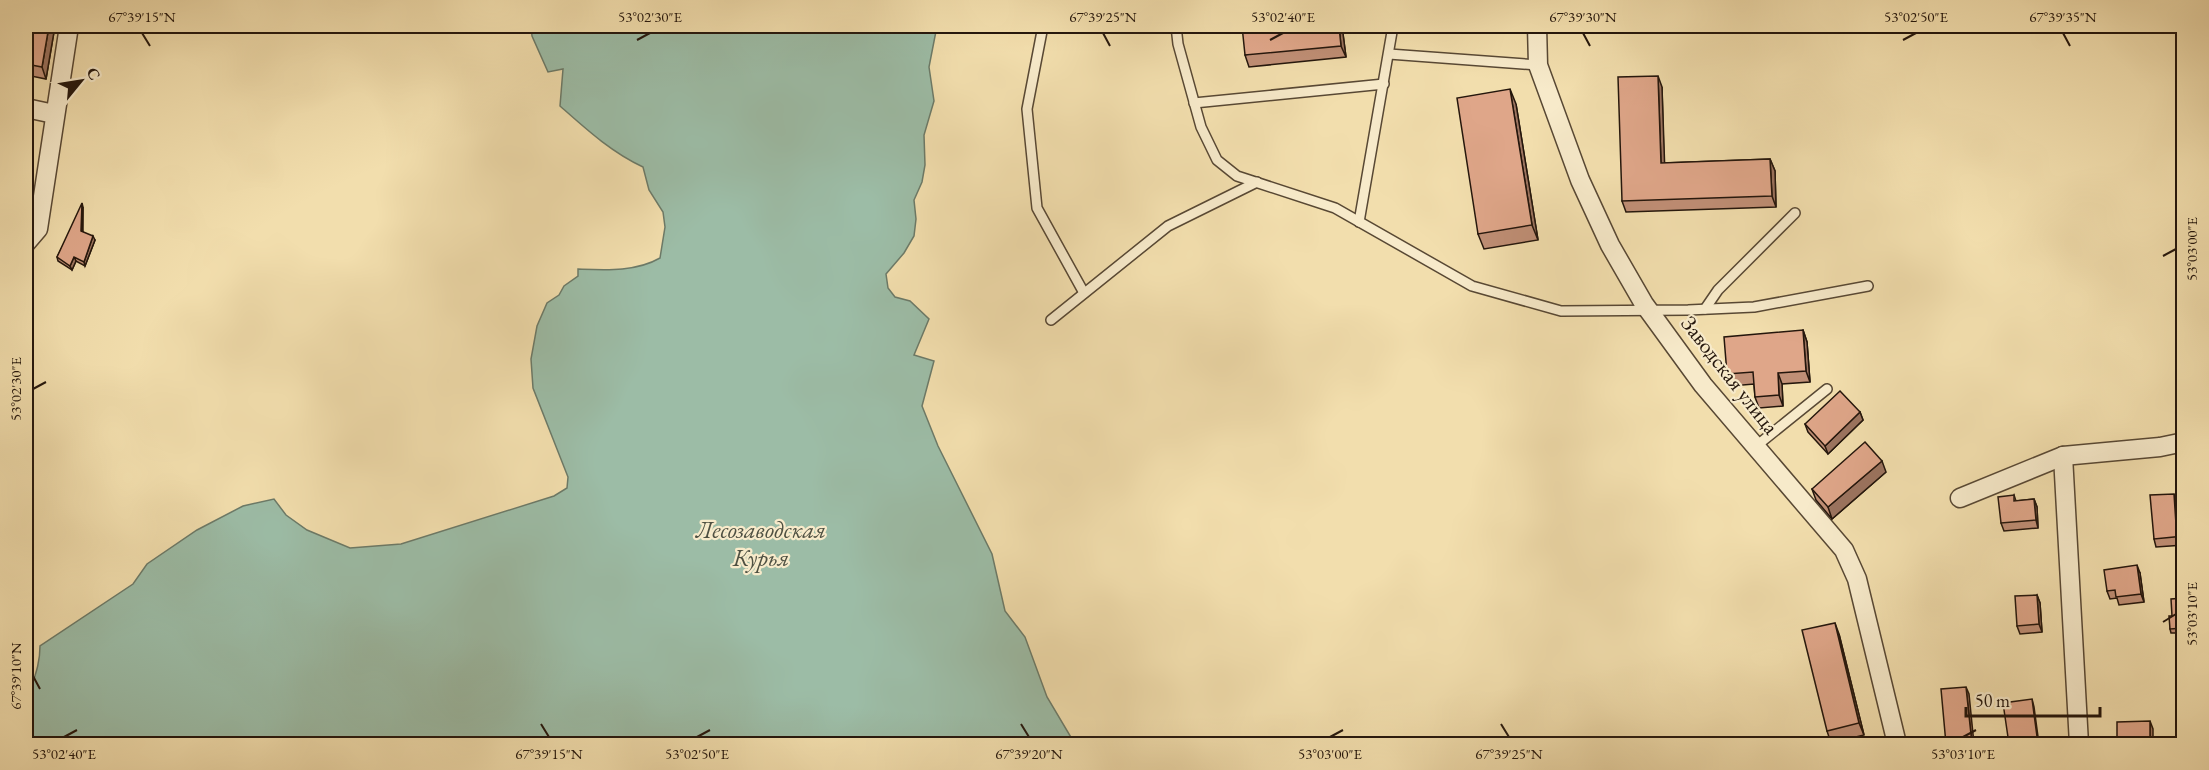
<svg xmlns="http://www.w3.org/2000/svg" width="2209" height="770" font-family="'EB Garamond',serif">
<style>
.water{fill:#9cbca6;stroke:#6c7a68;stroke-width:1.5}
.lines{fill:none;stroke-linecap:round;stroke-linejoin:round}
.service-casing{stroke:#584834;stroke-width:12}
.minor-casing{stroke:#584834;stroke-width:21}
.service{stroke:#f7eaca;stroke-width:9}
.minor{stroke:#f7eaca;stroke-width:18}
.wall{fill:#c08f76;stroke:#24160c;stroke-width:1.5}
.shaded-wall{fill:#9c7460;stroke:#24160c;stroke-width:1.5}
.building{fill:#dfa689;stroke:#24160c;stroke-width:1.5}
.ticks{fill:none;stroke:#24160c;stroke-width:2}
.labels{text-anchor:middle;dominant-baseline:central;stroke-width:4.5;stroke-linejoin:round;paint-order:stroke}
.street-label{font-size:22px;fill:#24160c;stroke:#f7eaca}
.water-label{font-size:24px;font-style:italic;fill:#4e5042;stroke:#f7eaca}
.neatline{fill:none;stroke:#24160c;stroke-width:2}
.ticks-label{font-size:15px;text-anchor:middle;fill:#24160c}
</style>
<rect width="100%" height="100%" fill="#f2dead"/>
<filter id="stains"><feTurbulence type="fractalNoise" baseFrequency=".00333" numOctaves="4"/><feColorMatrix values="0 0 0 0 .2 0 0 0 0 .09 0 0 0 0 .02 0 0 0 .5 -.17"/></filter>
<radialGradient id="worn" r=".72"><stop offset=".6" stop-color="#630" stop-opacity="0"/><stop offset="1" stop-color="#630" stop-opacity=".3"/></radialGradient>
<path class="water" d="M 531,26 L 937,26 L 929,67 L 934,101 L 924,135 L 925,165 L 922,182 L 914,200 L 916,219 L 914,236 L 904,253 L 886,274 L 888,288 L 895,297 L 910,301 L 929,319 L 914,355 L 934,361 L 922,406 L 938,446 L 992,554 L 1005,611 L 1025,637 L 1047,697 L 1075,744 L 26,744 C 25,725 26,706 31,688 C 36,673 40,662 40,646 L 133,584 L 147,564 L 197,530 L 243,506 L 274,499 L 286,515 L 307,530 L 350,548 L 401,544 L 554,496 L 567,488 L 568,477 L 533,388 L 531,359 L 537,326 L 547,303 L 559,295 L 564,286 L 578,276 L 578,269 C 605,270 636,272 660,258 L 665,227 L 663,212 L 649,190 L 643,167 C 611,152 586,129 560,106 L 563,69 L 548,72 L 532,36 Z"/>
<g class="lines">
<g class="service-casing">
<g id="service">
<path d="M 1043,26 L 1027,109 L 1037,208 L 1084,293"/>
<path d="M 1176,26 L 1178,44 L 1201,127 L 1217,160 L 1237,176 L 1335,208 L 1472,286 L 1561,311 L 1688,310 L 1754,307 L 1868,286"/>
<path d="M 1389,54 L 1538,65"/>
<path d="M 1194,103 L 1384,84"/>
<path d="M 1359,222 L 1393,26"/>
<path d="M 1705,309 L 1718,290 L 1795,213"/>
<path d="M 1051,320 L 1168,226 L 1257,182"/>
<path d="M 1755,447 L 1827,389"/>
</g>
</g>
<g class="minor-casing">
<g id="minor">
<path d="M 1537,26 L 1538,65 L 1580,180 L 1610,245 L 1644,304 L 1703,385 L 1844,550 L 1857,579 L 1897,744"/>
<path d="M 26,108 L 54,114"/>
<path d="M 26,243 L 38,229 L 69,26"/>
<path d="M 2063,456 L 2079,744"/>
<path d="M 1960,498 L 2063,456 L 2160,447 L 2184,442"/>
</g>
</g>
<use href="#service" class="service"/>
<use href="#minor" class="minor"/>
</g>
<g class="wall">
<path d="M 26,26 L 55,26 L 46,79 L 26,75 Z"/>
<path d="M 1342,26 L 1346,57 L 1249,67 L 1245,55 Z"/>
<path d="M 1616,26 L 1673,26 L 1673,30 L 1618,31 Z"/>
<path d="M 1662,87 L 1664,163 L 1770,159 L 1775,171 L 1776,207 L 1626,212 L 1622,201 Z"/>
<path d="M 1516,104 L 1538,240 L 1484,249 L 1478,234 Z"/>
<path d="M 83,207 L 83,232 L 95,240 L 85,266 L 76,261 L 72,270 L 58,261 L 57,257 Z"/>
<path d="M 1803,330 L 1807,342 L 1810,382 L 1782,384 L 1783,406 L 1759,408 L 1755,397 L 1754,384 L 1731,386 L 1727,374 Z"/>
<path d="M 1860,412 L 1863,420 L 1828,454 L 1808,432 L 1805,424 Z"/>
<path d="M 1886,472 L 1832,519 L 1816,500 L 1812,489 Z"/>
<path d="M 2014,495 L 2016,501 L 2034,499 L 2037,507 L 2038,528 L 2004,531 L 2001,523 Z"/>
<path d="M 2177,502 L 2178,523 L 2184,523 L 2184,545 L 2156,547 L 2154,539 Z"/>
<path d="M 2140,573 L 2144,602 L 2119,605 L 2117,598 L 2110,599 L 2107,591 Z"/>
<path d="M 2037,595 L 2040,603 L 2042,632 L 2020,634 L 2017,626 Z"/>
<path d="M 2184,598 L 2184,633 L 2171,633 L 2170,629 L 2172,616 Z"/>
<path d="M 1839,634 L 1864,735 L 1831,743 L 1827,731 Z"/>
</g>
<g class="shaded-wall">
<path d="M 49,26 L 55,26 L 46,79 L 42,67 Z"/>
<path d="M 1339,26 L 1342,26 L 1346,57 L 1341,46 Z"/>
<path d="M 1658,76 L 1662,87 L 1665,175 L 1661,163 Z"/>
<path d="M 1510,89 L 1516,104 L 1538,240 L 1532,225 Z"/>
<path d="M 1770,159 L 1775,171 L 1776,207 L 1772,196 Z"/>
<path d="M 82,203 L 83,207 L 82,235 L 81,231 Z"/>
<path d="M 93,236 L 95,240 L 85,266 L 84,262 Z"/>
<path d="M 74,257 L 76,261 L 72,270 L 70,266 Z"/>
<path d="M 1803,330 L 1807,342 L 1810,382 L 1806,371 Z"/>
<path d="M 1778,373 L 1782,384 L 1783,406 L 1779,395 Z"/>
<path d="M 1860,412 L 1863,420 L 1828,454 L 1825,446 Z"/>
<path d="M 1882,461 L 1886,472 L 1832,519 L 1828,507 Z"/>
<path d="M 2174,494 L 2177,502 L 2179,531 L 2176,524 Z"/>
<path d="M 2034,499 L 2037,507 L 2038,528 L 2036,520 Z"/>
<path d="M 2137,565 L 2140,573 L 2144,602 L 2141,594 Z"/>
<path d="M 2037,595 L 2040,603 L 2042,632 L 2039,624 Z"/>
<path d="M 1835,623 L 1839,634 L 1864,735 L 1859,723 Z"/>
<path d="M 1966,687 L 1969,694 L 1974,744 L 1972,744 Z"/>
<path d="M 2032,699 L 2034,707 L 2039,744 L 2038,744 Z"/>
<path d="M 2150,721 L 2153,729 L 2153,744 L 2150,744 Z"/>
</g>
<g class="building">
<path d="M 26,26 L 49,26 L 42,67 L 26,64 Z"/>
<path d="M 1242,26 L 1339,26 L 1341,46 L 1245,55 Z"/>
<path d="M 1658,76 L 1661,163 L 1770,159 L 1772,196 L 1622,201 L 1618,77 Z"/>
<path d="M 1510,89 L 1532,225 L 1478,234 L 1457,98 Z"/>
<path d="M 82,203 L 81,231 L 93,236 L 84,262 L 74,257 L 70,266 L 57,257 Z"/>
<path d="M 1803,330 L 1806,371 L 1778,373 L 1779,395 L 1755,397 L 1753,372 L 1727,374 L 1724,337 Z"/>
<path d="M 1840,391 L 1860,412 L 1825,446 L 1805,424 Z"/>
<path d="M 1865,442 L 1882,461 L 1828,507 L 1812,489 Z"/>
<path d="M 2174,494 L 2176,524 L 2184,523 L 2184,536 L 2154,539 L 2150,495 Z"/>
<path d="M 2014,495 L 2014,501 L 2034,499 L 2036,520 L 2001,523 L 1998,497 Z"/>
<path d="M 2137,565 L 2141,594 L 2116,597 L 2115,590 L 2107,591 L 2104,570 Z"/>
<path d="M 2037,595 L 2039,624 L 2017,626 L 2015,596 Z"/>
<path d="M 2184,598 L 2184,628 L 2170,629 L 2169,616 L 2172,616 L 2171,599 Z"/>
<path d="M 1835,623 L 1859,723 L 1827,731 L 1802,630 Z"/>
<path d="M 1966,687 L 1972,744 L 1946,744 L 1941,689 Z"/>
<path d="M 2032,699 L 2038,744 L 2009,744 L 2003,703 Z"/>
<path d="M 2150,721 L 2150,744 L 2117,744 L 2117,722 Z"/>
</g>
<path class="ticks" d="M 142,33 L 150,46M 1103,33 L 1110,46M 1583,33 L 1590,46M 2063,33 L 2070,46M 637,40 L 650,33M 1270,40 L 1283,33M 1903,40 L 1916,33M 2163,256 L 2176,249M 33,389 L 46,382M 2163,622 L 2176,614M 33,676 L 40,689M 541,724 L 549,737M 1021,724 L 1029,737M 1501,724 L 1509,737M 64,737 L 77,730M 697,737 L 710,730M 1330,737 L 1343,730M 1963,737 L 1976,730"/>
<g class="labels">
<g class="street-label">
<text transform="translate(1730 375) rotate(52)">Заводская улица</text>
</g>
<g class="water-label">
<text x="761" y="529">Лесозаводская<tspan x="761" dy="28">Курья</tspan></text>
</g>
</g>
<rect width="2209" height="770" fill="none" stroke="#f2dead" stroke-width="66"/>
<g transform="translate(81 81) rotate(60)" stroke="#f7eaca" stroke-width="4.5" paint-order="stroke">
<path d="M0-4.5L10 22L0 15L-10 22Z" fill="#24160c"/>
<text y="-9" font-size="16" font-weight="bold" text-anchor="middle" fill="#24160c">С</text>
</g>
<path d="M1966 707v9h134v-9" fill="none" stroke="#24160c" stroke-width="3"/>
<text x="1975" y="707" font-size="18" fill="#24160c" stroke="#f7eaca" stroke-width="4.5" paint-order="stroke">50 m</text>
<rect x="33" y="33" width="2143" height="704" class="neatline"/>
<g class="ticks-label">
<text x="142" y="22">67°39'15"N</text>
<text x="650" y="22">53°02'30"E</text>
<text x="1103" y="22">67°39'25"N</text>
<text x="1283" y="22">53°02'40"E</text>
<text x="1583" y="22">67°39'30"N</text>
<text x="1916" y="22">53°02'50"E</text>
<text x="2063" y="22">67°39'35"N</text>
<text transform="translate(2192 249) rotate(-90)" y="5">53°03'00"E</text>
<text transform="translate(16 389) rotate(-90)" y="5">53°02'30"E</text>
<text transform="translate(2192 614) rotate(-90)" y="5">53°03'10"E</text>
<text transform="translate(16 676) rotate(-90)" y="5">67°39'10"N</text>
<text x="64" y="759">53°02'40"E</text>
<text x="549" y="759">67°39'15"N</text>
<text x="697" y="759">53°02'50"E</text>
<text x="1029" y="759">67°39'20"N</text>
<text x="1330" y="759">53°03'00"E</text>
<text x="1509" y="759">67°39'25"N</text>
<text x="1963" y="759">53°03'10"E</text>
</g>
<rect width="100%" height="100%" filter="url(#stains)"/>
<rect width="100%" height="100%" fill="url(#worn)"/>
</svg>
